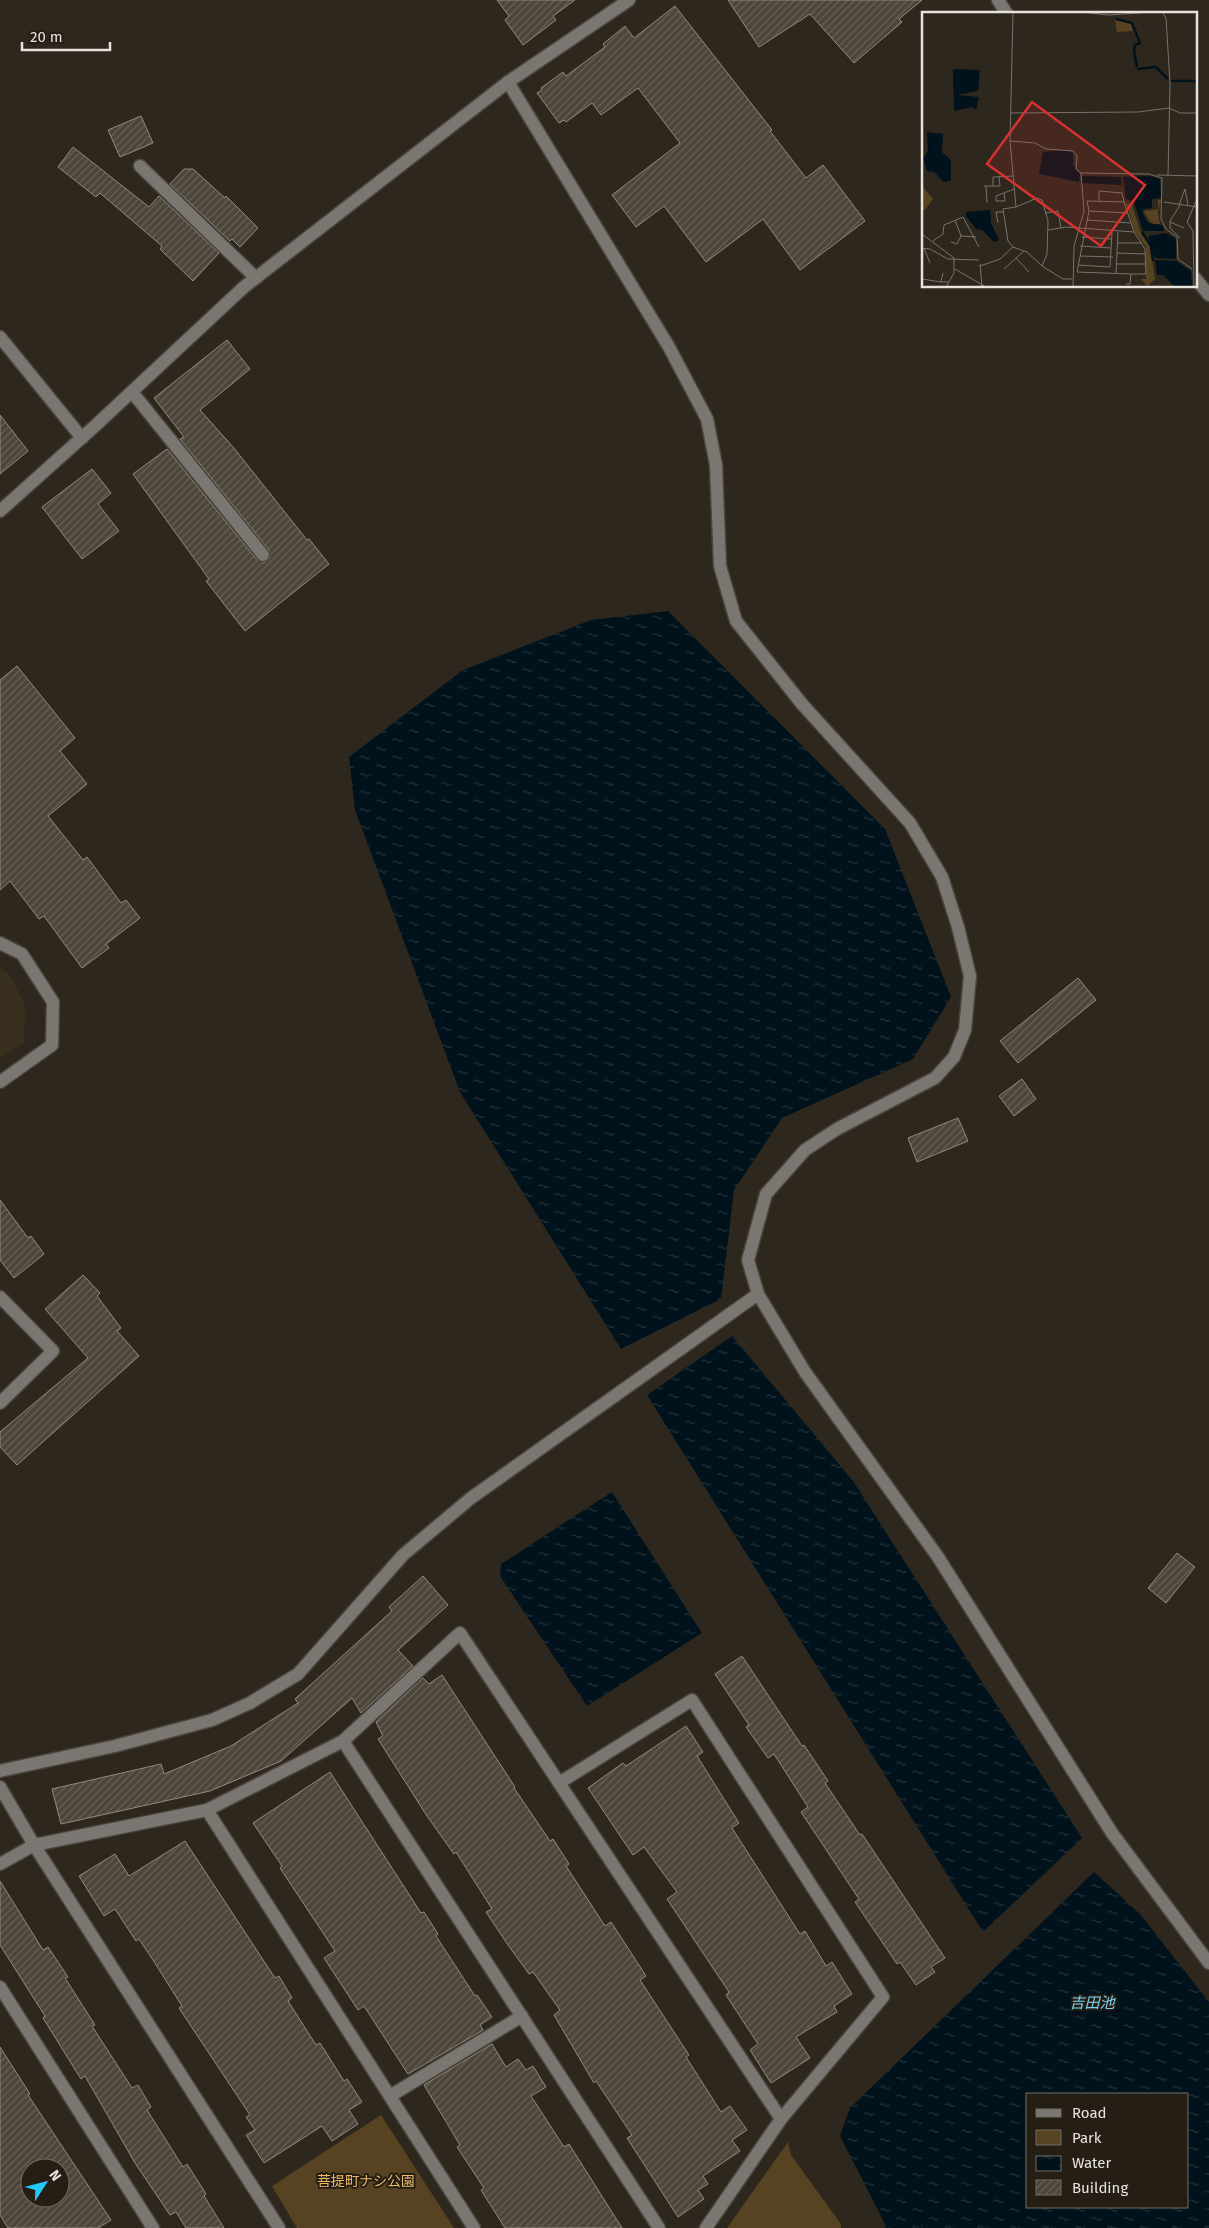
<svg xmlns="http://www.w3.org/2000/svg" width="1209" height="2228" font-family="'Fira Sans','Noto Sans JP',sans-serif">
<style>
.built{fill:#392f1f}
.green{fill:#574321}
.water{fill:url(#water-ripples);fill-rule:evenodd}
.building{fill:url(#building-hatch);stroke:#928a7e;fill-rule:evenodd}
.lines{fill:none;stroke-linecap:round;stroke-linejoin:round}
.minor-casing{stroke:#4c453c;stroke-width:15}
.minor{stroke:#7a7671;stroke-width:12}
.labels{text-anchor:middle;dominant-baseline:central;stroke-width:4;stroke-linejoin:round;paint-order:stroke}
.park-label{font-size:14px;fill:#ecba63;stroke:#241e14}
.water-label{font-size:15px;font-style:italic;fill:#7dd1f4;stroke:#241e14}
.inset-river{fill:none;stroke:#00121b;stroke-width:2.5}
.inset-road{fill:none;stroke:#78726a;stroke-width:1}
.view{fill:#d73131;fill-opacity:0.15;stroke:#d73131;stroke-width:2.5}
.inset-edge{fill:none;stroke:#e8e3dd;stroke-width:2.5}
</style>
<defs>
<pattern id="water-ripples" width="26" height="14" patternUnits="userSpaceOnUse" patternTransform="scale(1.25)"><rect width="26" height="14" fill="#00121b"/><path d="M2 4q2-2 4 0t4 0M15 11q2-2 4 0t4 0" fill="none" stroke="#25343c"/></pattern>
<pattern id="building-hatch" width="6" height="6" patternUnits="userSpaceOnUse" patternTransform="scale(1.25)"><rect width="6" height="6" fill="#4c453a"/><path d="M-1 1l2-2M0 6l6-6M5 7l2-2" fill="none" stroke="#666056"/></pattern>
</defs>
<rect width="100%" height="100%" fill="#2e271d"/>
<path class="built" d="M 0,968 L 10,975 L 25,1006 L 24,1043 L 0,1058 Z"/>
<g class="green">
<path d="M 381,2115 L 454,2228 L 297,2228 L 272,2186 Z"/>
<path d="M 788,2142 L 791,2155 L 841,2224 L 841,2228 L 727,2228 Z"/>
</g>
<g class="water">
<path d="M 668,611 L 885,829 L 951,997 L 913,1059 L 782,1118 L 734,1190 L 721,1299 L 621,1349 L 460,1092 L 355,810 L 349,757 L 463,670 L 591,620 Z"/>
<path d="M 732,1336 L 853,1481 L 1082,1838 L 983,1932 L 647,1395 Z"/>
<path d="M 612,1492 L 702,1633 L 587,1706 L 500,1576 L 501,1564 Z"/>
<path d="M 1094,1872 L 1140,1914 L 1209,2002 L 1209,2228 L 885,2228 L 885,2224 L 840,2136 L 850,2108 ZM 1188,2094 L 1188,2207 L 1028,2207 L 1028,2094 Z"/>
</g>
<g class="building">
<path d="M 497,0 L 575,0 L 553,16 L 556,20 L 523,45 L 505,20 L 509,16 Z"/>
<path d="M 728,0 L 922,0 L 899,19 L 902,22 L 854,63 L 810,14 L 759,47 Z"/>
<path d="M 675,6 L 772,130 L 770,131 L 806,178 L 823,165 L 865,221 L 800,270 L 763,219 L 706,262 L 664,206 L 636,227 L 612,195 L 680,143 L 638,88 L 601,115 L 592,103 L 566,122 L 564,120 L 559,123 L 537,93 L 542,90 L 541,88 L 563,72 L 566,76 L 605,47 L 603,44 L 625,26 L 634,38 Z"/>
<path d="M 141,116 L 153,143 L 120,157 L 108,130 Z"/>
<path d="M 73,147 L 149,207 L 159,196 L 219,253 L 193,281 L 160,249 L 162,246 L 100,193 L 96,197 L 58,167 Z"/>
<path d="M 184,169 L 193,169 L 225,198 L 226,196 L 258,228 L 240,247 L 232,239 L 230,241 L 170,184 Z"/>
<path d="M 227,340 L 250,369 L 200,410 L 233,447 L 307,540 L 309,539 L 329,564 L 245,631 L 206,581 L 209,579 L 133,474 L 167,449 L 257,560 L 264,563 L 270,558 L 269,550 L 180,439 L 184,437 L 154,398 Z"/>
<path d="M 0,415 L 28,451 L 0,474 Z"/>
<path d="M 92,469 L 111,493 L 98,504 L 119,531 L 82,559 L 42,507 Z"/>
<path d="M 17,666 L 75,738 L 60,751 L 87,784 L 48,816 L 83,860 L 87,857 L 121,903 L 126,900 L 140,918 L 106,944 L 109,948 L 82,968 L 44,916 L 39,919 L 10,881 L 0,890 L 0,680 Z"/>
<path d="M 1078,978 L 1096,1000 L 1018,1063 L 1000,1041 Z"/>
<path d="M 1022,1079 L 1036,1099 L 1014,1116 L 999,1096 Z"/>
<path d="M 958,1118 L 968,1141 L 917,1162 L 908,1138 Z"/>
<path d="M 0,1200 L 28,1238 L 31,1236 L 44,1254 L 14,1278 L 0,1260 Z"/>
<path d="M 83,1275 L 100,1293 L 97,1296 L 121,1328 L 117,1331 L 139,1356 L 17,1465 L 0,1447 L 0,1432 L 88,1358 L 45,1309 Z"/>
<path d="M 1177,1553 L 1195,1567 L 1166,1603 L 1148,1588 Z"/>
<path d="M 423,1576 L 448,1605 L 398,1650 L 413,1666 L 361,1713 L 352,1698 L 281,1761 L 210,1791 L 61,1824 L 52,1789 L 161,1764 L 164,1774 L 231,1746 L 298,1703 L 295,1699 L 392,1611 L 389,1607 Z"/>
<path d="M 742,1656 L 802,1746 L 804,1745 L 828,1781 L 825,1783 L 860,1835 L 862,1834 L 945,1958 L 931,1967 L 935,1972 L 916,1985 L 900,1962 L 897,1964 L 855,1902 L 859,1899 L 801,1812 L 808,1807 L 774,1754 L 768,1758 L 746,1727 L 749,1725 L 715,1674 Z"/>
<path d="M 442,1675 L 515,1787 L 514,1788 L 550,1841 L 553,1839 L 569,1864 L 566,1866 L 605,1926 L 611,1922 L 626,1945 L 646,1976 L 640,1980 L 689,2055 L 686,2057 L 721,2112 L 730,2106 L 747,2130 L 732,2140 L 740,2151 L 703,2176 L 708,2184 L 698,2190 L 704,2199 L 678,2217 L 627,2138 L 632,2135 L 596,2081 L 594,2083 L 554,2015 L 560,2010 L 533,1972 L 529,1974 L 508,1945 L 486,1912 L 492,1909 L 456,1852 L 454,1854 L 427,1816 L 378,1739 L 383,1736 L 376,1722 L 423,1678 L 429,1684 Z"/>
<path d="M 686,1726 L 703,1752 L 697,1756 L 739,1823 L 732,1828 L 800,1934 L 805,1931 L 826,1966 L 832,1962 L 852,1994 L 834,2006 L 837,2012 L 796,2037 L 810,2058 L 771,2083 L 750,2050 L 758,2044 L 726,1995 L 729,1992 L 667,1899 L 677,1892 L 644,1847 L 633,1855 L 588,1788 L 623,1763 L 626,1766 Z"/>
<path d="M 330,1772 L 421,1913 L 424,1912 L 438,1934 L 436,1936 L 475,1996 L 477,1995 L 492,2017 L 480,2025 L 483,2030 L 408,2074 L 364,2006 L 358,2010 L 324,1958 L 335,1951 L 280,1868 L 282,1866 L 253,1823 Z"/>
<path d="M 185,1841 L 275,1978 L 279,1976 L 292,1998 L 288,2001 L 316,2045 L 320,2043 L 344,2081 L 347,2079 L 362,2102 L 349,2110 L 358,2124 L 332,2141 L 322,2126 L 264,2163 L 246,2135 L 255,2130 L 246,2117 L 250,2115 L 179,2008 L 182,2006 L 153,1960 L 139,1939 L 136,1941 L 115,1909 L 104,1916 L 79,1876 L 115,1854 L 129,1876 Z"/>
<path d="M 0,1881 L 43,1950 L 48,1947 L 68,1977 L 65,1978 L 95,2025 L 92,2026 L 132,2088 L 138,2085 L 151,2107 L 147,2110 L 183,2167 L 187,2164 L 206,2194 L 204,2196 L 224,2228 L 186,2228 L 176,2212 L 170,2215 L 135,2163 L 85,2076 L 81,2079 L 43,2018 L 45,2016 L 0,1945 Z"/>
<path d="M 492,2044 L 506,2067 L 518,2059 L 526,2070 L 533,2066 L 546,2087 L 531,2096 L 564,2147 L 569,2144 L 622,2228 L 505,2228 L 481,2190 L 484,2188 L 457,2147 L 460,2145 L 424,2085 Z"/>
<path d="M 0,2047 L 30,2094 L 28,2095 L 111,2220 L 98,2228 L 8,2228 L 0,2215 ZM 30,2168 L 60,2168 L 60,2198 L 30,2198 Z"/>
</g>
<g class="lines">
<g class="minor-casing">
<g id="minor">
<path d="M 998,0 L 1007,14"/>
<path d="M 508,82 L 669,347 L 707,419 L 716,465 L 720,566 L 736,621 L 802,704 L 910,823 L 942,877 L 958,927 L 970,976 L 965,1030 L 954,1057 L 935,1078 L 837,1129 L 805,1150 L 766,1194 L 748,1260 L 758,1294 L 805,1372 L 938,1557 L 1112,1833 L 1209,1963"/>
<path d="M 140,166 L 256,278"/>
<path d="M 1195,278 L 1209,295"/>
<path d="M 0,337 L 82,438"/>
<path d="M 132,392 L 263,555"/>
<path d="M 0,511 L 96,425 L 244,287 L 508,82 L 629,0"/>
<path d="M 0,943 L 22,954 L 53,1002 L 52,1045 L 0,1082"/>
<path d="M 0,1297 L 53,1351 L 0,1403"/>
<path d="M 343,1741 L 659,2228"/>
<path d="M 0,1771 L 115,1746 L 212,1720 L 250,1703 L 298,1674 L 403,1555 L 471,1498 L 758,1294"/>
<path d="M 559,1783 L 692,1700 L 883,1997 L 781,2119"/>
<path d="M 0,1787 L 34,1845 L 279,2228"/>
<path d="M 207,1810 L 474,2228"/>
<path d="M 0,1864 L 34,1845 L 207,1810 L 343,1741 L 460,1633 L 781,2119 L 706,2228"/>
<path d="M 0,1987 L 153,2228"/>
<path d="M 390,2096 L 522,2016"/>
</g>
</g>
<use href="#minor" class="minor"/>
</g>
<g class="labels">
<g class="park-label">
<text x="366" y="2181">菩提町ナシ公園</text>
</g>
<g class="water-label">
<text x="1092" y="2003">吉田池</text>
</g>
</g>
<g transform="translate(922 12)">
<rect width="275" height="275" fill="#2e271d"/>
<path d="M 193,7 L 208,9 L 211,19 L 195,20 ZM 0,174 L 11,187 L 3,198 L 0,198 Z" fill="#574321"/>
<path d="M 236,188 L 239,188 L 236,200 L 238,212 L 230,212 L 221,199 L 236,197 ZM 204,191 L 210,192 L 218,219 L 228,234 L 233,267 L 225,274 L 219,267 L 224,267 L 224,235 L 213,220 Z" fill="#574321"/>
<path d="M 34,57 L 58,58 L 56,79 L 35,83 L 57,85 L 54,98 L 51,95 L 32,99 L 31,58 ZM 5,120 L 21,122 L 20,140 L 29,148 L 29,168 L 22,170 L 12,160 L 5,159 L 1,147 L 6,139 ZM 140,138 L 151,140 L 151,153 L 158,163 L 157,170 L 117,162 L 121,140 ZM 160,164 L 199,165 L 200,173 L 160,171 ZM 227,164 L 238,167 L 239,186 L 230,187 L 230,196 L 221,197 L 221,202 L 226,211 L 240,213 L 242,219 L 221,219 L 212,190 L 204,187 L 201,165 ZM 68,198 L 69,211 L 77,228 L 72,230 L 60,218 L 54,217 L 44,204 L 44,200 ZM 244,221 L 254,227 L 254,247 L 233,246 L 226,224 ZM 233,248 L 254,249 L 269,259 L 270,275 L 253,275 L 241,263 L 235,263 Z" fill="#00121b"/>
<path class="inset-river" d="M 194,7 L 210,11 L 218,31 L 213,33 L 212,39 L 215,55M 215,57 L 234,55 L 246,67M 249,69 L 275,69M 220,220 L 229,234 L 231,249"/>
<path class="inset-road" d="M 91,0 L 88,129 L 94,195 L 81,197 L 86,229 L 91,235 L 105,240 L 120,254 L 125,242 L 126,209 L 120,188 L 115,186 L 94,195M 159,0 L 187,3 L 230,0M 240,0 L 244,6 L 248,71 L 246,163M 89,101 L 216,100 L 247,96 L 258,101 L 275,101M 88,129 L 113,131 L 124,137 L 151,139 L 155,144 L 154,157 L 159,161 L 227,162 L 240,166 L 239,207 L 244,217 L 255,225 L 256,247 L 270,257M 235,163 L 275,164M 62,174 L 78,174 L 77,165M 64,174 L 65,191M 71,174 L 71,165 L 91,164M 263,177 L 266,193M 82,181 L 83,189 L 74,189 L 74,184 L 82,181 L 92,177M 177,189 L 177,179 L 200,181 L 202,190M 242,190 L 275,195M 257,193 L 263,177M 167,199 L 206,201M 123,201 L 136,199 L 139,216M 33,208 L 39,224 L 54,225M 165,208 L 209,211M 248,210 L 262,216M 76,211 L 74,200 L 82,200M 126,218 L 144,215 L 212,220 L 223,237 L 224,262 L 209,262 L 208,272 L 204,272M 0,222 L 32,246 L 32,261 L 24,275M 160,225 L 189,227M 258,226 L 248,216 L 248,209 L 258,193M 11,229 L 21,222 L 22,213 L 41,205 L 57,235M 29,230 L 35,232 L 39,224M 196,231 L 220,231M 158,234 L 189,236M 0,236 L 8,237 L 26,247 L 57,248M 2,236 L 8,251M 195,241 L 224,242M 158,244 L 191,245M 94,246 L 107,260M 58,252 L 60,275M 194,252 L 224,252M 156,253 L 188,255 L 190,220M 58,254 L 78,247 L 91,235M 120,254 L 141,267 L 150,267M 33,257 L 64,275M 82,257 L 102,239M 21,261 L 19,270 L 27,270M 194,262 L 196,220M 209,262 L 155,260 L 167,199 L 165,189 L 202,190 L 212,220M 0,267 L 19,270M 151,275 L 152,234 L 162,199 L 159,161M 272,275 L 271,219 L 265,210 L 275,187"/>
<path class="view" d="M 110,90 L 223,173 L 179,234 L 65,152 Z"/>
<rect width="275" height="275" class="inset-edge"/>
</g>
<rect x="1026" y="2093" width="162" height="115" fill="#241e14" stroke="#726d64"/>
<rect x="1036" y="2109" width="25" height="8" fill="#7a7671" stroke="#726d64"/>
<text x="1072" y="2118" font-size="15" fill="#e8e3dd">Road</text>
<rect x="1036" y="2130" width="25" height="15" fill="#574321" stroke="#726d64"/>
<text x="1072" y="2143" font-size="15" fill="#e8e3dd">Park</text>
<rect x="1036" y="2156" width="25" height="15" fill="url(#water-ripples)" stroke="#726d64"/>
<text x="1072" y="2168" font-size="15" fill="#e8e3dd">Water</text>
<rect x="1036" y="2180" width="25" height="15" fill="url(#building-hatch)" stroke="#726d64"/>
<text x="1072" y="2193" font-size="15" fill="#e8e3dd">Building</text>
<g transform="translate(45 2183) rotate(54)"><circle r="24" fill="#241e14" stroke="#726d64"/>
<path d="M0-4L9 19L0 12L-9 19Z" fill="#23c9fe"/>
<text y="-8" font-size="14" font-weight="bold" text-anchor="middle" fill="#e8e3dd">N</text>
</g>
<path d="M22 42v8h88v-8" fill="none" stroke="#e8e3dd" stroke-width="2.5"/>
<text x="30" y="42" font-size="15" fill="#e8e3dd" stroke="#241e14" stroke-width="4" paint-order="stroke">20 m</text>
</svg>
